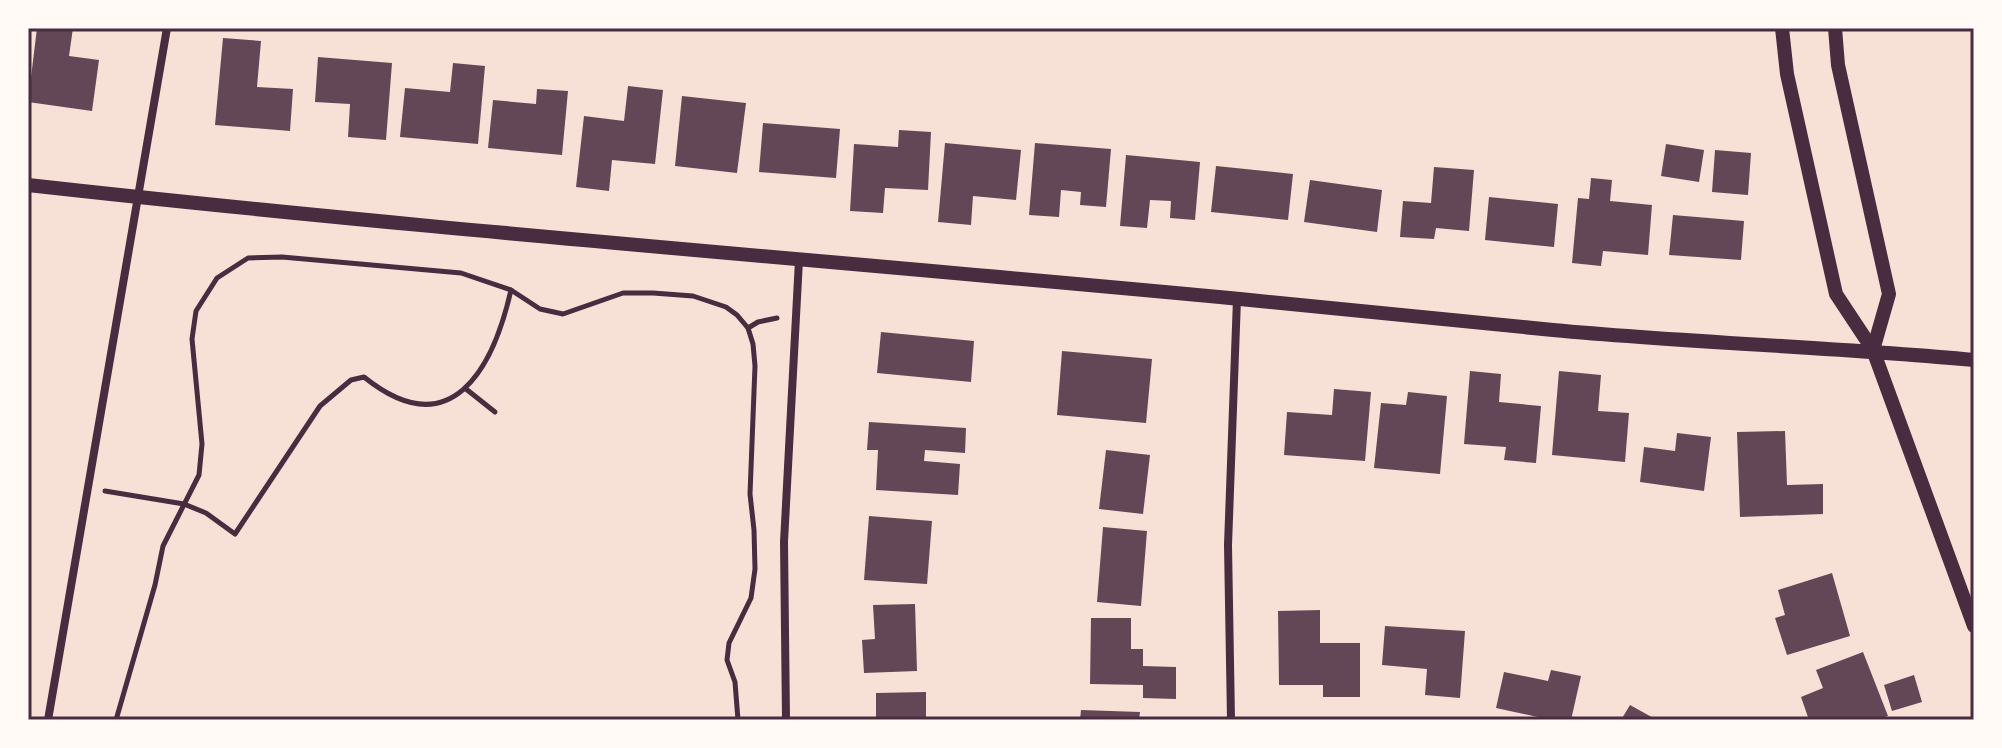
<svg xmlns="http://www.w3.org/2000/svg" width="2002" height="748" font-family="'Work Sans',sans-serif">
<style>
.building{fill:#644757}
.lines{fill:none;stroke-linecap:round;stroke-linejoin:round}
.path{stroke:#4a2c40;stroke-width:5}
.minor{stroke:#4a2c40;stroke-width:8}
.tertiary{stroke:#4a2c40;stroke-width:14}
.neatline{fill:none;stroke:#4a2c40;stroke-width:3}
</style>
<rect width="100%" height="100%" fill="#f7e1d7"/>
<g class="building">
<path d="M 37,28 L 73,28 L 69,56 L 99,60 L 92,111 L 28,102 Z"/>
<path d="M 223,38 L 261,41 L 257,87 L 293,89 L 290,131 L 215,125 Z"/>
<path d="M 318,57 L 392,63 L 386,140 L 348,137 L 350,104 L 315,102 Z"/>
<path d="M 453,63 L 485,66 L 478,144 L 400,137 L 405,88 L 450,92 Z"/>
<path d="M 628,86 L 663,90 L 655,164 L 612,160 L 609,191 L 576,187 L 584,116 L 624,121 Z"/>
<path d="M 537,89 L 568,91 L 562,155 L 488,148 L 493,100 L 536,104 Z"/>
<path d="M 682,96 L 746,103 L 737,173 L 675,166 Z"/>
<path d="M 763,123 L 840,129 L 836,178 L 759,172 Z"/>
<path d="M 899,130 L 931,132 L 928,190 L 885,188 L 883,213 L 850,211 L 854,144 L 898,147 Z"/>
<path d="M 945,143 L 1021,150 L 1016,200 L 973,196 L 971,225 L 938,222 Z"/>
<path d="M 1035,143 L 1111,149 L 1106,207 L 1080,205 L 1081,192 L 1061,190 L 1059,217 L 1029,215 Z"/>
<path d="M 1666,144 L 1704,150 L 1699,182 L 1661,176 Z"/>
<path d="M 1715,150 L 1751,153 L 1748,195 L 1712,192 Z"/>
<path d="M 1126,155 L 1200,162 L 1195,220 L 1170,218 L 1171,201 L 1150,200 L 1147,228 L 1120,226 Z"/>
<path d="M 1216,166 L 1293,174 L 1288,220 L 1211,212 Z"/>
<path d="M 1434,167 L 1474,170 L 1469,231 L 1436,228 L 1434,239 L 1400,237 L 1403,201 L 1431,203 Z"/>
<path d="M 1591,178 L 1612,180 L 1610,201 L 1652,205 L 1648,255 L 1603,251 L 1601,266 L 1572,263 L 1578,198 L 1589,199 Z"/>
<path d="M 1310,180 L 1382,190 L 1377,232 L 1304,222 Z"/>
<path d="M 1489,197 L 1558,204 L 1554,247 L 1485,240 Z"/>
<path d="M 1673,215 L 1744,221 L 1741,260 L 1669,255 Z"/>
<path d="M 881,332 L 974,341 L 971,382 L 877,373 Z"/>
<path d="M 1062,351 L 1152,359 L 1146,423 L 1057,415 Z"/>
<path d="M 1470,371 L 1501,374 L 1499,402 L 1541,406 L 1536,463 L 1504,460 L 1506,447 L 1464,444 Z"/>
<path d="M 1559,371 L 1601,375 L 1598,411 L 1629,413 L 1625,462 L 1552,455 Z"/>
<path d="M 1334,389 L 1371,392 L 1365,461 L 1284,455 L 1287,412 L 1332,415 Z"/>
<path d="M 1408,392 L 1447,396 L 1440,474 L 1374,468 L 1381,403 L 1406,405 Z"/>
<path d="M 869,422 L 966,428 L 965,453 L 925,450 L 924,461 L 960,464 L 958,495 L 876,490 L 878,450 L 867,450 Z"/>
<path d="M 1785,431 L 1787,485 L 1823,484 L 1823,514 L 1740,517 L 1737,432 Z"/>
<path d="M 1677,433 L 1711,437 L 1704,491 L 1640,482 L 1644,447 L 1675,451 Z"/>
<path d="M 1106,450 L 1150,455 L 1143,514 L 1099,509 Z"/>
<path d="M 869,516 L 932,521 L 927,584 L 864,580 Z"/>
<path d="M 1103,527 L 1147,531 L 1141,606 L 1097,602 Z"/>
<path d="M 1832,573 L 1850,636 L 1787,655 L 1775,618 L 1785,615 L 1778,590 Z"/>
<path d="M 915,604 L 917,671 L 864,673 L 862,640 L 875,639 L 873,605 Z"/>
<path d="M 1320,610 L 1320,643 L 1360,643 L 1360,697 L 1323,697 L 1323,685 L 1279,685 L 1278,611 Z"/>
<path d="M 1091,618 L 1131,618 L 1131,649 L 1143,649 L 1143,666 L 1176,667 L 1176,699 L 1143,698 L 1143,685 L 1090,684 Z"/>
<path d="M 1385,626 L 1465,631 L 1460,698 L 1425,695 L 1427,669 L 1382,665 Z"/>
<path d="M 1863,652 L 1888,716 L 1876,720 L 1840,720 L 1839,718 L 1809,720 L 1801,697 L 1823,688 L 1816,670 Z"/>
<path d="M 1551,670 L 1581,676 L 1571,720 L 1537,720 L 1538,717 L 1496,708 L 1504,672 L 1548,681 Z"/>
<path d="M 1914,675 L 1922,702 L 1892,711 L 1884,685 Z"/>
<path d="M 926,692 L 926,720 L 876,720 L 876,693 Z"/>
<path d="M 1630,705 L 1657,720 L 1621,720 Z"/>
<path d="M 1081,710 L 1140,712 L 1139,720 L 1080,720 Z"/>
</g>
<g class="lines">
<g class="path">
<path d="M 748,328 L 758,322 L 777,318"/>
<path d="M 466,389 L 495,412"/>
<path d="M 105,491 L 184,504 L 206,513 L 235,534 L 320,406 L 351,380 L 364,377 C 451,447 493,369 511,290"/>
<path d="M 116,720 L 155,585 L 163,546 L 199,475 L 202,444 L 192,339 L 196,311 L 217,278 L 248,258 L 282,257 L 461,273 L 511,290 L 540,309 L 563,314 L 623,293 L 653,293 L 693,296 L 726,307 L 737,315 L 748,328 L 753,344 L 755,366 L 750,494 L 754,530 L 755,569 L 751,598 L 729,643 L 727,660 L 735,682 L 738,720"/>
</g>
<g class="minor">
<path d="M 48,720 L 167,28"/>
<path d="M 786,720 L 784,542 L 799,260"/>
<path d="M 1231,720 L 1228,545 L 1237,299"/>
</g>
<g class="tertiary">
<path d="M 1782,28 L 1787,74 L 1836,294 L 1873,350 L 1974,626"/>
<path d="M 1835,28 L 1838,65 L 1889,294 L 1873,350"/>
<path d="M 28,185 C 431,230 836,261 1240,299 C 1345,309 1449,320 1553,330 C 1693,343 1834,347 1974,360"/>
</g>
</g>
<rect width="2002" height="748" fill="none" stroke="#fffaf5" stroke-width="60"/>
<rect x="30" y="30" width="1942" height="688" class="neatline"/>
</svg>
